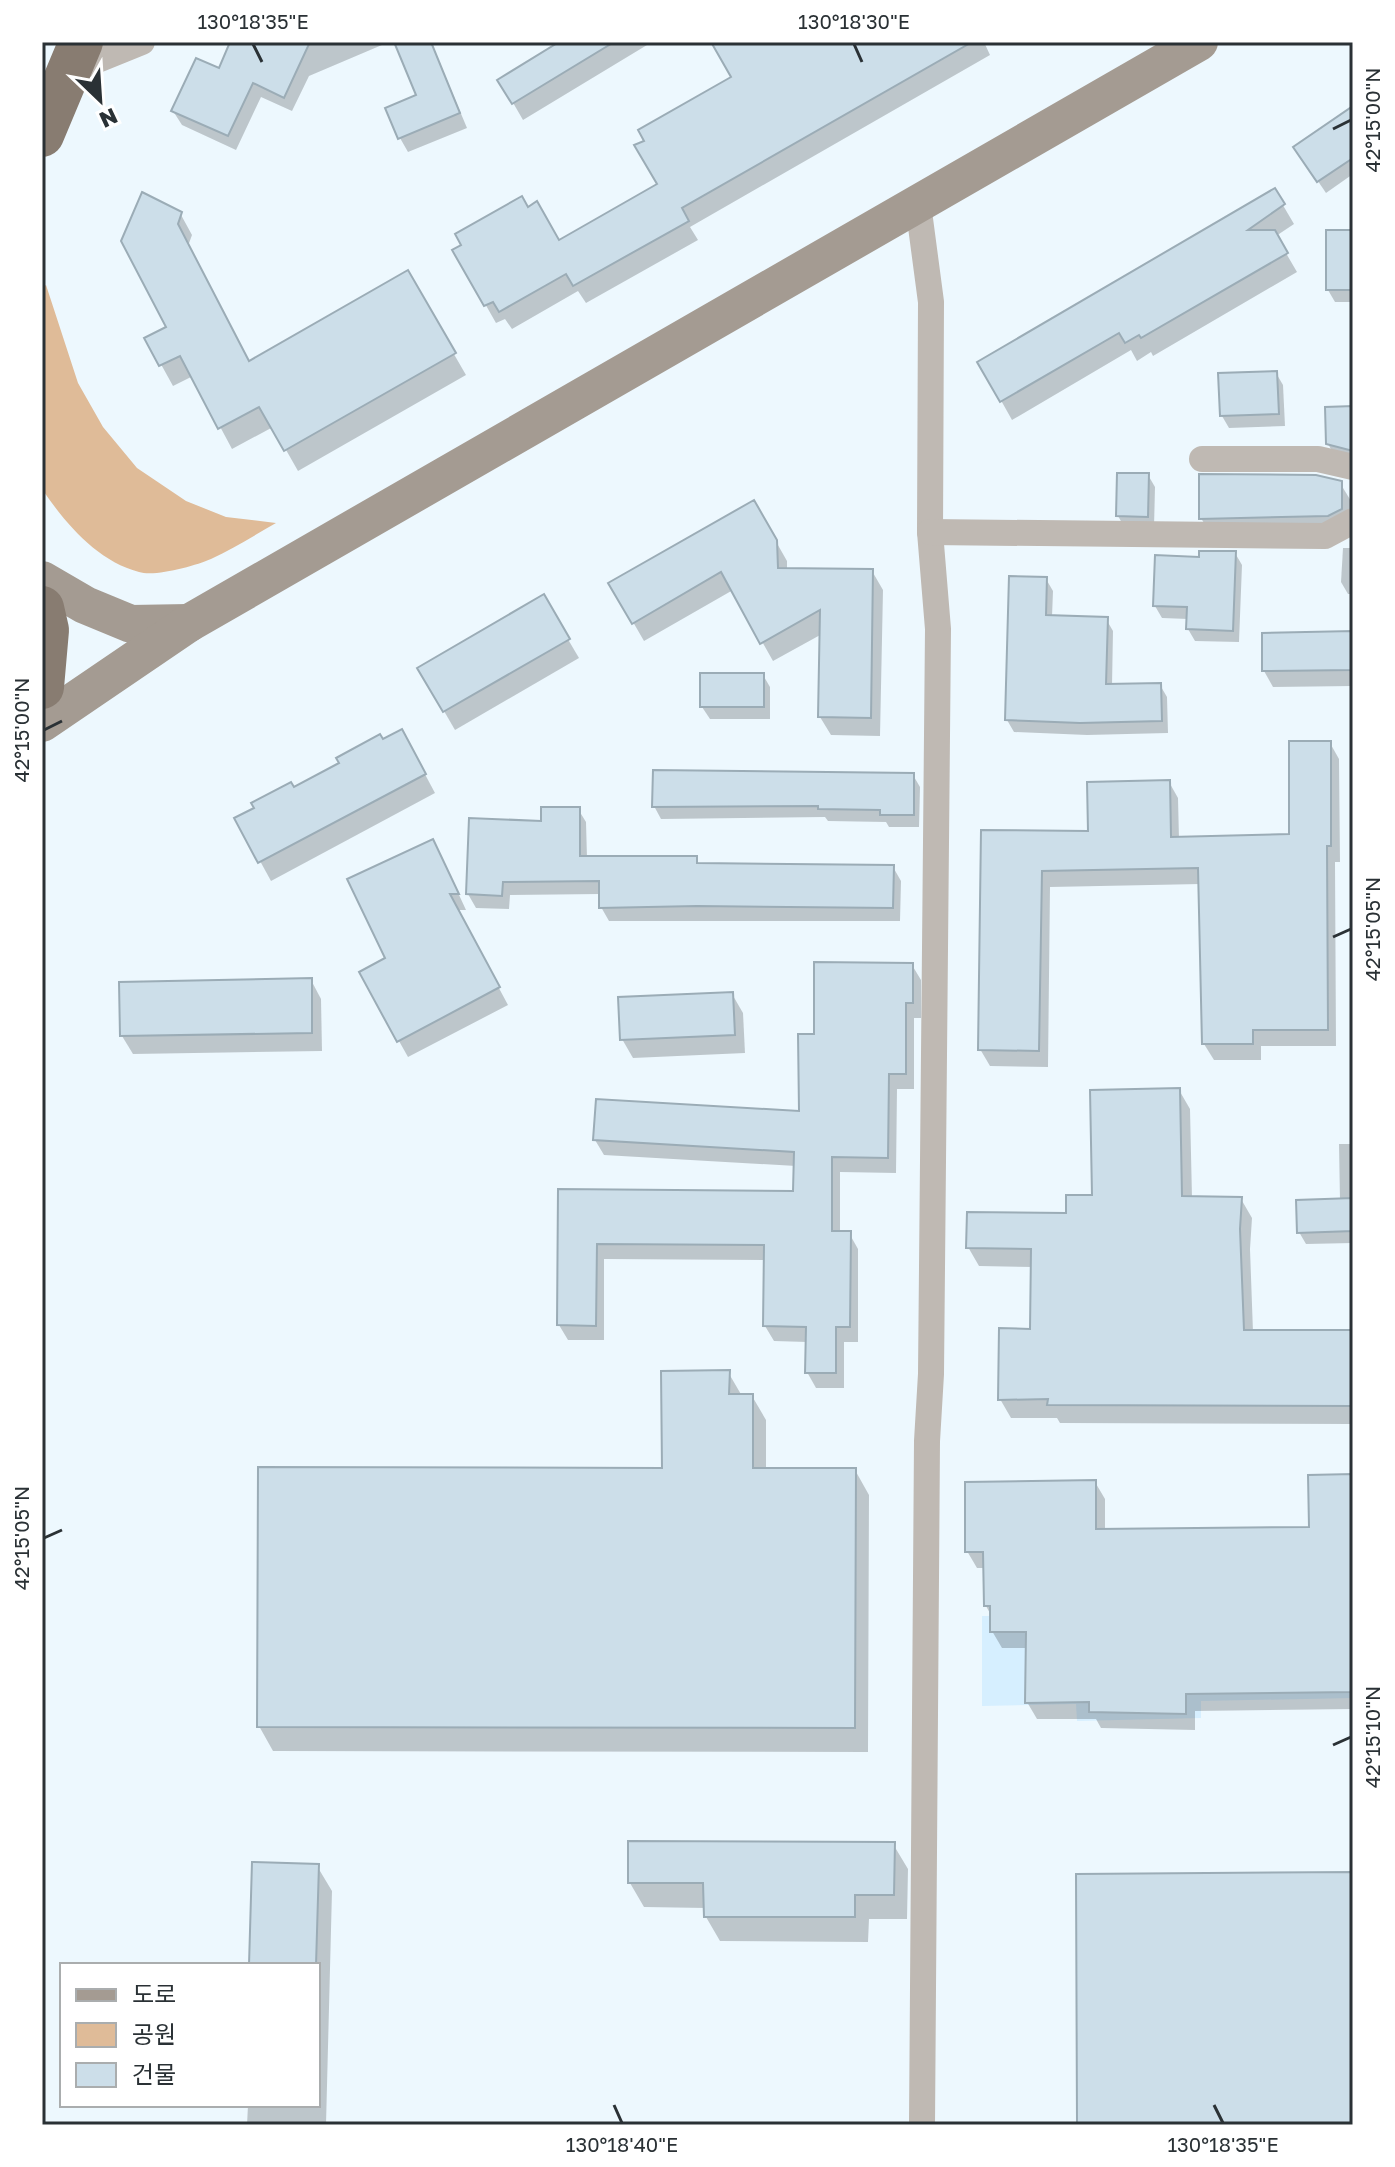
<svg xmlns="http://www.w3.org/2000/svg" width="1395" height="2167" font-family="'Golos Text','Noto Sans KR',sans-serif">
<style>
.built{fill:#d6efff}
.green{fill:#dfbb98}
.shadow{fill:#0003}
.building{fill:#ccdee9;stroke:#9bacb6;stroke-width:2}
.lines{fill:none;stroke-linecap:round;stroke-linejoin:round}
.minor{stroke:#bfb9b3;stroke-width:26}
.secondary{stroke:#a49b92;stroke-width:38}
.trunk{stroke:#887c71;stroke-width:44}
.ticks{fill:none;stroke:#2a3135;stroke-width:3}
.neatline{fill:none;stroke:#2a3135;stroke-width:3}
.ticks-label{font-size:20px;text-anchor:middle;fill:#2a3135}
</style>
<rect width="100%" height="100%" fill="#edf8fe"/>
<path class="built" d="M 1353,1614 L 1353,1698 L 1201,1701 L 1201,1718 L 1077,1721 L 1076,1704 L 982,1706 L 982,1616 Z"/>
<path class="green" d="M 46,285 L 78,383 L 103,427 L 137,468 L 186,501 L 226,517 L 276,523 C 255,535 233,549 211,559 C 195,566 155,577 139,572 C 97,561 65,523 42,489 L 42,288 Z"/>
<g class="shadow">
<path d="M 233,42 L 389,42 L 309,76 L 292,111 L 261,97 L 236,150 L 182,125 L 173,111 L 220,70 Z"/>
<path d="M 396,42 L 431,42 L 467,128 L 408,152 L 400,138 L 418,96 Z"/>
<path d="M 554,42 L 652,42 L 523,120 L 500,80 L 556,46 Z"/>
<path d="M 713,42 L 984,42 L 990,55 L 690,227 L 698,240 L 586,303 L 578,291 L 512,329 L 505,319 L 496,323 L 455,251 L 528,209 L 558,243 L 660,185 L 734,77 Z"/>
<path d="M 1353,108 L 1353,174 L 1326,193 L 1303,159 Z"/>
<path d="M 1274,190 L 1294,224 L 1276,236 L 1297,272 L 1153,356 L 1151,352 L 1137,361 L 1131,350 L 1012,420 L 980,363 Z"/>
<path d="M 180,213 L 192,235 L 188,246 L 249,363 L 407,273 L 466,375 L 298,471 L 273,427 L 232,449 L 193,376 L 173,386 L 147,339 L 168,328 L 123,241 Z"/>
<path d="M 1353,232 L 1353,302 L 1335,302 L 1328,290 Z"/>
<path d="M 1276,373 L 1283,385 L 1285,426 L 1229,428 L 1222,416 Z"/>
<path d="M 1353,408 L 1353,460 L 1335,456 L 1328,444 Z"/>
<path d="M 1148,475 L 1155,487 L 1154,528 L 1125,528 L 1118,516 Z"/>
<path d="M 1340,483 L 1351,501 L 1351,528 L 1212,537 L 1201,518 Z"/>
<path d="M 754,503 L 787,561 L 787,570 L 872,571 L 883,590 L 880,736 L 831,735 L 820,717 L 822,634 L 773,661 L 733,590 L 644,641 L 611,584 Z"/>
<path d="M 1343,548 L 1353,548 L 1353,594 L 1348,594 L 1341,582 Z"/>
<path d="M 1235,553 L 1242,565 L 1239,642 L 1195,641 L 1188,629 L 1188,619 L 1162,618 L 1155,606 L 1201,559 Z"/>
<path d="M 1046,579 L 1053,591 L 1052,617 L 1106,619 L 1113,631 L 1112,686 L 1160,685 L 1167,697 L 1168,733 L 1087,735 L 1014,732 L 1007,720 Z"/>
<path d="M 543,597 L 579,658 L 455,730 L 419,668 Z"/>
<path d="M 1353,633 L 1353,686 L 1273,687 L 1264,671 Z"/>
<path d="M 763,675 L 770,687 L 770,719 L 710,719 L 702,707 Z"/>
<path d="M 382,742 L 412,750 L 435,793 L 271,881 L 237,819 Z"/>
<path d="M 1330,743 L 1339,759 L 1340,862 L 1335,862 L 1336,1046 L 1261,1046 L 1261,1060 L 1214,1060 L 1204,1044 L 1201,884 L 1050,887 L 1048,1067 L 990,1066 L 980,1049 L 983,832 L 1090,833 L 1169,782 L 1178,798 L 1179,839 L 1291,836 Z"/>
<path d="M 913,775 L 920,787 L 919,827 L 889,827 L 886,822 L 828,821 L 825,817 L 661,819 L 654,806 Z"/>
<path d="M 578,809 L 586,822 L 587,858 L 695,858 L 700,865 L 893,867 L 901,881 L 900,921 L 609,921 L 601,907 L 601,894 L 510,895 L 509,909 L 476,908 L 468,894 L 543,823 Z"/>
<path d="M 442,858 L 466,910 L 457,910 L 508,1005 L 408,1057 L 399,1041 L 388,959 Z"/>
<path d="M 912,965 L 921,980 L 921,1018 L 914,1018 L 914,1089 L 897,1089 L 896,1173 L 840,1172 L 840,1233 L 849,1233 L 858,1249 L 858,1342 L 844,1342 L 844,1388 L 816,1388 L 807,1372 L 807,1342 L 774,1341 L 765,1326 L 765,1260 L 604,1259 L 604,1340 L 568,1340 L 559,1325 L 560,1191 L 795,1193 L 796,1166 L 604,1155 L 595,1140 L 801,1114 L 816,1036 Z"/>
<path d="M 311,980 L 321,999 L 322,1051 L 133,1054 L 122,1036 Z"/>
<path d="M 732,994 L 743,1013 L 745,1053 L 633,1058 L 622,1039 Z"/>
<path d="M 1179,1090 L 1190,1109 L 1192,1198 L 1241,1199 L 1252,1218 L 1250,1249 L 1253,1332 L 1353,1332 L 1353,1424 L 1060,1423 L 1057,1418 L 1011,1418 L 1000,1399 L 1032,1331 L 1033,1267 L 979,1266 L 968,1247 L 1068,1215 L 1094,1197 Z"/>
<path d="M 1339,1144 L 1353,1144 L 1353,1243 L 1306,1244 L 1299,1232 L 1340,1201 Z"/>
<path d="M 728,1372 L 742,1396 L 752,1396 L 766,1420 L 766,1470 L 855,1470 L 869,1495 L 868,1752 L 273,1751 L 259,1726 L 664,1470 Z"/>
<path d="M 1353,1476 L 1353,1709 L 1195,1711 L 1195,1730 L 1101,1728 L 1096,1719 L 1037,1719 L 1027,1702 L 1028,1648 L 1002,1648 L 992,1631 L 992,1617 L 986,1606 L 985,1568 L 977,1568 L 967,1551 L 1095,1482 L 1105,1499 L 1105,1531 L 1311,1529 Z"/>
<path d="M 893,1844 L 908,1869 L 907,1919 L 869,1919 L 868,1942 L 720,1941 L 706,1917 L 706,1908 L 644,1907 L 630,1883 Z"/>
<path d="M 317,1866 L 332,1891 L 326,2125 L 247,2125 L 248,2105 L 318,2105 L 318,1965 L 251,1965 Z"/>
</g>
<g class="building">
<path d="M 230,42 L 310,42 L 284,98 L 253,83 L 228,136 L 171,111 L 196,58 L 219,68 Z"/>
<path d="M 394,42 L 431,42 L 460,113 L 398,139 L 385,108 L 416,95 Z"/>
<path d="M 559,42 L 614,42 L 512,104 L 497,80 Z"/>
<path d="M 711,42 L 972,42 L 682,208 L 689,221 L 573,286 L 566,274 L 499,312 L 493,302 L 484,306 L 452,250 L 461,245 L 455,234 L 522,196 L 528,207 L 537,201 L 559,240 L 657,184 L 634,145 L 644,141 L 638,130 L 731,77 Z"/>
<path d="M 1353,106 L 1353,158 L 1317,182 L 1293,147 Z"/>
<path d="M 1275,188 L 1285,204 L 1248,230 L 1275,230 L 1288,253 L 1141,338 L 1139,335 L 1125,343 L 1119,333 L 1000,402 L 977,362 Z"/>
<path d="M 142,192 L 182,212 L 178,224 L 249,361 L 408,270 L 456,353 L 284,451 L 259,407 L 218,429 L 180,356 L 159,366 L 144,338 L 166,327 L 121,241 Z"/>
<rect x="1326" y="230" width="27" height="60"/>
<path d="M 1277,371 L 1279,414 L 1220,416 L 1218,373 Z"/>
<path d="M 1353,406 L 1353,451 L 1326,444 L 1325,407 Z"/>
<path d="M 1117,473 L 1149,473 L 1148,517 L 1116,516 Z"/>
<path d="M 1199,474 L 1316,475 L 1342,481 L 1342,509 L 1328,516 L 1199,519 Z"/>
<path d="M 754,500 L 777,540 L 778,568 L 873,569 L 871,718 L 818,717 L 820,610 L 760,644 L 721,572 L 632,624 L 608,583 Z"/>
<path d="M 1199,551 L 1236,551 L 1233,631 L 1186,629 L 1187,607 L 1153,606 L 1155,555 L 1199,557 Z"/>
<path d="M 1009,576 L 1047,577 L 1046,615 L 1108,617 L 1106,684 L 1161,683 L 1162,721 L 1080,723 L 1005,720 Z"/>
<path d="M 544,594 L 570,639 L 443,712 L 417,668 Z"/>
<path d="M 1353,631 L 1353,670 L 1262,671 L 1262,633 Z"/>
<rect x="700" y="673" width="64" height="34"/>
<path d="M 402,729 L 426,774 L 258,863 L 234,818 L 254,808 L 251,803 L 291,782 L 294,787 L 339,763 L 336,758 L 380,734 L 383,739 Z"/>
<path d="M 1289,741 L 1331,741 L 1331,846 L 1327,846 L 1328,1030 L 1253,1030 L 1253,1044 L 1202,1044 L 1198,868 L 1042,871 L 1039,1051 L 978,1050 L 981,830 L 1088,831 L 1087,782 L 1170,780 L 1171,837 L 1289,834 Z"/>
<path d="M 653,770 L 914,773 L 914,815 L 880,815 L 880,810 L 818,809 L 818,806 L 652,807 Z"/>
<path d="M 541,807 L 580,807 L 580,856 L 697,856 L 697,863 L 894,865 L 893,908 L 697,906 L 599,908 L 599,881 L 503,882 L 502,896 L 466,894 L 469,818 L 541,821 Z"/>
<path d="M 433,839 L 459,894 L 450,894 L 500,987 L 397,1042 L 359,972 L 385,958 L 347,879 Z"/>
<path d="M 814,962 L 913,963 L 913,1003 L 906,1003 L 906,1074 L 889,1074 L 888,1158 L 832,1157 L 832,1231 L 851,1231 L 850,1327 L 836,1327 L 836,1373 L 805,1373 L 806,1327 L 763,1326 L 764,1245 L 597,1244 L 596,1326 L 557,1325 L 558,1189 L 793,1191 L 794,1152 L 593,1140 L 596,1099 L 799,1111 L 798,1034 L 814,1034 Z"/>
<path d="M 312,978 L 312,1033 L 120,1036 L 119,982 Z"/>
<path d="M 733,992 L 735,1035 L 620,1040 L 618,997 Z"/>
<path d="M 1180,1088 L 1182,1196 L 1242,1197 L 1240,1229 L 1244,1330 L 1353,1330 L 1353,1406 L 1047,1405 L 1048,1399 L 998,1400 L 999,1328 L 1030,1329 L 1031,1249 L 966,1248 L 967,1212 L 1066,1213 L 1066,1195 L 1092,1195 L 1090,1090 Z"/>
<path d="M 1353,1198 L 1353,1231 L 1297,1233 L 1296,1200 Z"/>
<path d="M 730,1370 L 729,1394 L 753,1394 L 753,1468 L 856,1468 L 855,1728 L 257,1727 L 258,1467 L 662,1468 L 661,1371 Z"/>
<path d="M 1353,1474 L 1353,1692 L 1186,1694 L 1186,1714 L 1089,1712 L 1089,1702 L 1025,1703 L 1026,1632 L 990,1632 L 990,1606 L 984,1606 L 983,1552 L 965,1552 L 965,1482 L 1096,1480 L 1096,1529 L 1309,1527 L 1308,1475 Z"/>
<path d="M 628,1841 L 895,1842 L 894,1895 L 855,1895 L 855,1917 L 704,1917 L 703,1883 L 628,1883 Z"/>
<path d="M 252,1862 L 319,1864 L 316,1965 L 249,1965 Z"/>
<path d="M 1353,1872 L 1353,2125 L 1077,2125 L 1076,1874 Z"/>
</g>
<g class="lines">
<g class="minor">
<path d="M 68,72 L 142,42"/>
<path d="M 918,204 L 931,302 L 930,532 L 938,629 L 931,1374 L 927,1441 L 922,2125"/>
<path d="M 1202,459 L 1318,459 L 1353,467"/>
<path d="M 930,532 L 1325,536 L 1353,521"/>
</g>
<g class="secondary">
<path d="M 42,580 L 85,605 L 131,624 L 189,623"/>
<path d="M 42,723 L 189,623 L 1199,42"/>
</g>
<g class="trunk">
<path d="M 42,135 L 81,42"/>
<path d="M 42,608 L 47,630 L 42,687"/>
</g>
</g>
<path class="ticks" d="M 253,44 L 262,62M 854,44 L 862,62M 1333,129 L 1351,120M 44,730 L 62,721M 1333,937 L 1351,929M 44,1538 L 62,1530M 1333,1745 L 1351,1737M 614,2105 L 622,2123M 1214,2105 L 1223,2123"/>
<rect width="1395" height="2167" fill="none" stroke="#ffffff" stroke-width="88"/>
<rect x="60" y="1963" width="260" height="144" fill="#ffffff" stroke="#aaadae" stroke-width="2"/>
<rect x="76" y="1989" width="40" height="12" fill="#a49b92" stroke="#aaadae" stroke-width="2"/>
<text x="132" y="2003" font-size="24" fill="#2a3135">도로</text>
<rect x="76" y="2023" width="40" height="24" fill="#dfbb98" stroke="#aaadae" stroke-width="2"/>
<text x="132" y="2043" font-size="24" fill="#2a3135">공원</text>
<rect x="76" y="2063" width="40" height="24" fill="#ccdee9" stroke="#aaadae" stroke-width="2"/>
<text x="132" y="2083" font-size="24" fill="#2a3135">건물</text>
<g transform="translate(100 100) rotate(155)" stroke="#ffffff" stroke-width="6" paint-order="stroke">
<path d="M0-6L14 30L0 20L-14 30Z" fill="#2a3135"/>
<text y="-12" font-size="22" font-weight="bold" text-anchor="middle" fill="#2a3135">N</text>
</g>
<rect x="44" y="44" width="1307" height="2079" class="neatline"/>
<g class="ticks-label">
<text x="253" y="29">130°18'35"E</text>
<text x="854" y="29">130°18'30"E</text>
<text transform="translate(1373 120) rotate(-90)" y="7">42°15'00"N</text>
<text transform="translate(22 730) rotate(-90)" y="7">42°15'00"N</text>
<text transform="translate(1373 929) rotate(-90)" y="7">42°15'05"N</text>
<text transform="translate(22 1538) rotate(-90)" y="7">42°15'05"N</text>
<text transform="translate(1373 1737) rotate(-90)" y="7">42°15'10"N</text>
<text x="622" y="2152">130°18'40"E</text>
<text x="1223" y="2152">130°18'35"E</text>
</g>
</svg>
